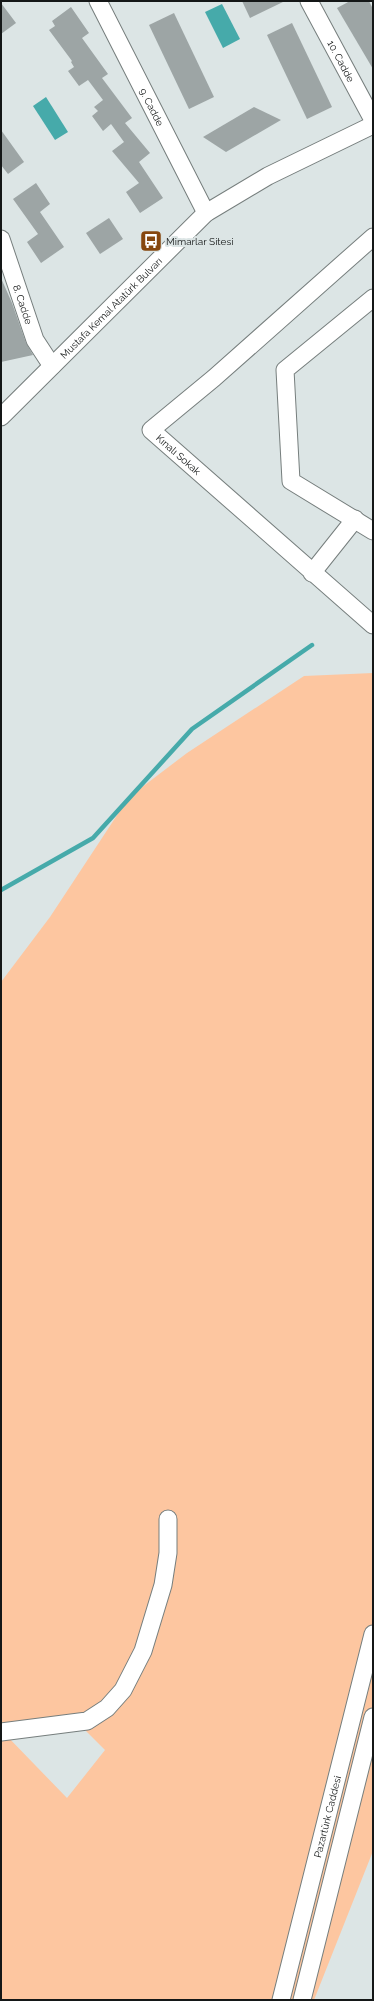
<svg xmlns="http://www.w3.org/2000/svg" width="374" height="2001" font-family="Raleway,sans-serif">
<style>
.green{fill:#fdc6a0;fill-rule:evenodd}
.water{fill:#46aaaa}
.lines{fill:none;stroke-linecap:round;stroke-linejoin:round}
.stream{stroke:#46aaaa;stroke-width:4.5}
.building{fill:#9da5a5}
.minor-casing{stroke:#767e7d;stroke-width:19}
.minor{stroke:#fff;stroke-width:17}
.labels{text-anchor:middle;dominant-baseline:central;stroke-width:4;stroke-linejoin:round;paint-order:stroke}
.street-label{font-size:10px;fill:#141717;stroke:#dce5e5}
.poi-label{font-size:10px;fill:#141717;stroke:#dce5e5;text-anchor:start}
</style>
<rect width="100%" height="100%" fill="#dce5e5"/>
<path class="green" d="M 373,673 L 373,1851 L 314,2000 L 1,2000 L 1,982 L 50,917 L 129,797 L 187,753 L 304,676 ZM 78,1723 L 105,1750 L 67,1798 L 4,1733 Z"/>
<g class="water">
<path d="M 222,4 L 240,39 L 223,48 L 205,12 Z"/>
<path d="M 46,97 L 68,132 L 55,140 L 33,106 Z"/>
</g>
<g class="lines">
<path class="stream" d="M 1,890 L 93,838 L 192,729 L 312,645"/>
</g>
<g class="building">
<path d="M 242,1 L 285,1 L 250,18 Z"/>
<path d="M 350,1 L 369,1 L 373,9 L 373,69 L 337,8 Z"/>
<path d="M 1,3 L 16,23 L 1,34 Z"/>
<path d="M 71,7 L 89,33 L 82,38 L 108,74 L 102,78 L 132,118 L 125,123 L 150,153 L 139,162 L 163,198 L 140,213 L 126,192 L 139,183 L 112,151 L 124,142 L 111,124 L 103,131 L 92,116 L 98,111 L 94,107 L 103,100 L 88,80 L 79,86 L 68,71 L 74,67 L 71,62 L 72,61 L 49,30 L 55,26 L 52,21 Z"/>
<path d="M 174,13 L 214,97 L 189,109 L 149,25 Z"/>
<path d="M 292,23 L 332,107 L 307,119 L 267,35 Z"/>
<path d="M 254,107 L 281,120 L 226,152 L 203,137 Z"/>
<path d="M 1,130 L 24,162 L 8,174 L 1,165 Z"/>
<path d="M 36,183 L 50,204 L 40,212 L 64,247 L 41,263 L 27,242 L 38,234 L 13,199 Z"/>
<path d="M 109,218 L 123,239 L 100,254 L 86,233 Z"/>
<path d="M 1,278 L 12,303 L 26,343 L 33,355 L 1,362 Z"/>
</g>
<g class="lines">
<g class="minor-casing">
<g id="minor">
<path id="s1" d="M 98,1 L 206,213"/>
<path id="s2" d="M 309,1 L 373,120"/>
<path id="s3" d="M 373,237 L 214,378 L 151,430 L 373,625"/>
<path id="s4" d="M 1,239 L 35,340 L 52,366"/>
<path d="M 373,298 L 285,370 L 291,481 L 373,531"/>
<path id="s5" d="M 1,417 L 206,213 L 268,176 L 373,125"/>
<path d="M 312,573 L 355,519"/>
<path d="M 1,1732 L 87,1721 L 107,1708 L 123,1690 L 143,1651 L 163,1585 L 168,1553 L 168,1519"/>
<path id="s6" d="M 281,2000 L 373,1634"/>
<path d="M 302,2000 L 373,1717"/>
</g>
</g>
<use href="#minor" class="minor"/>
</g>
<defs>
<g id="bus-square" transform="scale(1.15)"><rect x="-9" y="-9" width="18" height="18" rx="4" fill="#86460d" stroke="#dce5e5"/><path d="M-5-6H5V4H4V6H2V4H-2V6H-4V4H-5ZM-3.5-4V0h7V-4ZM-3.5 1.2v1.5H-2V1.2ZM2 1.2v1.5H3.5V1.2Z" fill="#fff"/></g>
</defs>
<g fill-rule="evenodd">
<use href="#bus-square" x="151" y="241"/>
</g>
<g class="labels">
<g class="street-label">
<text stroke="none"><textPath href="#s2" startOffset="68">10. Cadde</textPath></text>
<text stroke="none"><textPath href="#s1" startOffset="119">9. Cadde</textPath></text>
<text stroke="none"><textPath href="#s4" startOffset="69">8. Cadde</textPath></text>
<text stroke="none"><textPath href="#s5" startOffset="155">Mustafa Kemal Atatürk Bulvarı</textPath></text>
<text stroke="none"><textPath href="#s3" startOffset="331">Kınalı Sokak</textPath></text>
<text stroke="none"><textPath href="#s6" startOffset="189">Pazartürk Caddesi</textPath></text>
</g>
<g class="poi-label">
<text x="166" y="241">Mimarlar Sitesi</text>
</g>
</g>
<rect width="374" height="2001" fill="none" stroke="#141717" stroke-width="4"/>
</svg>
